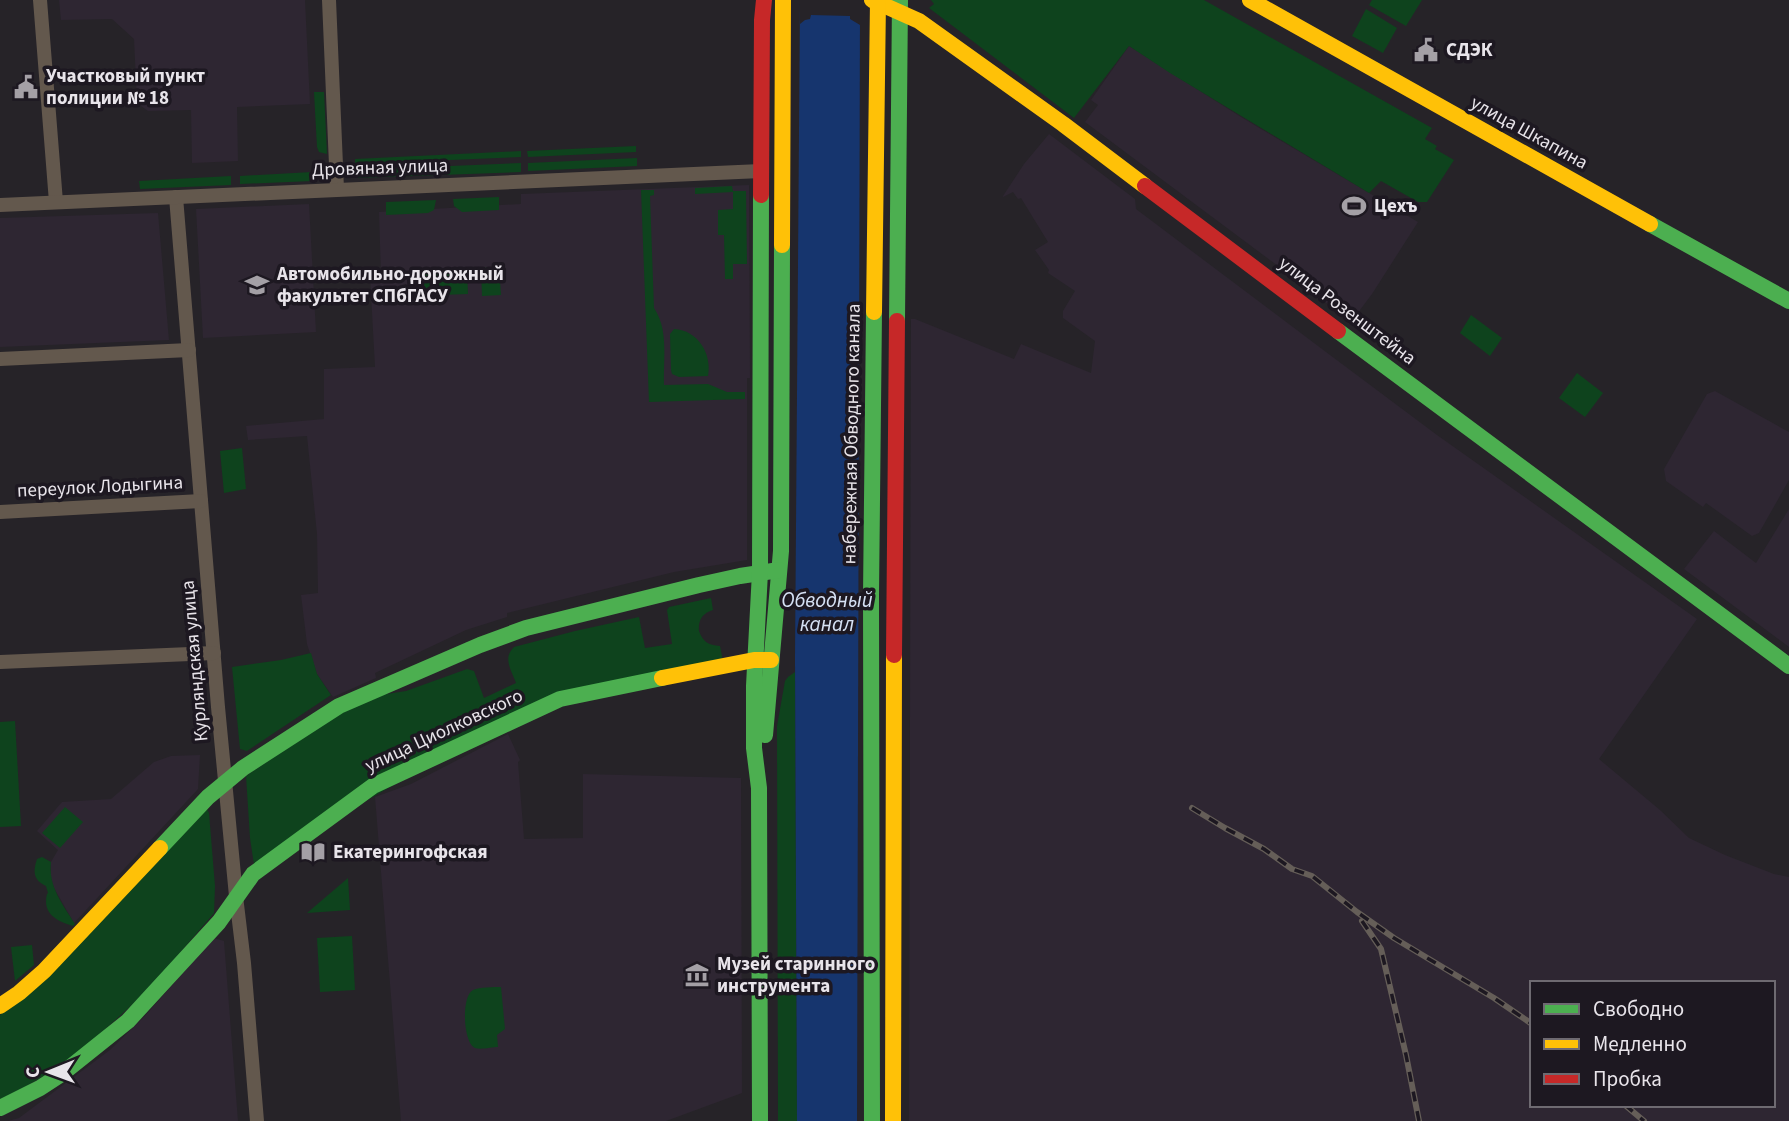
<svg xmlns="http://www.w3.org/2000/svg" width="1789" height="1121" font-family="'Source Sans 3',sans-serif">
<style>
.built{fill:#2e2632;fill-rule:evenodd}
.green{fill:#0e431d}
.water{fill:#16356e}
.pier{fill:#262328}
.lines{fill:none;stroke-linecap:round;stroke-linejoin:round}
.street{stroke:#63584d;stroke-width:14}
.fast{stroke:#4caf50;stroke-width:16}
.slow{stroke:#ffc107;stroke-width:16}
.jam{stroke:#c62828;stroke-width:16}
.rail-casing{stroke:#655e58;stroke-width:6}
.rail{stroke:#1d1821;stroke-width:3.5;stroke-dasharray:10;stroke-linecap:butt}
.labels{text-anchor:middle;dominant-baseline:central;stroke-width:7;stroke-linejoin:round;paint-order:stroke}
.poi-label{font-size:19px;font-weight:bold;fill:#e8e4ea;stroke:#1d1821;text-anchor:start}
.street-label{font-size:19px;fill:#e8e4ea;stroke:#1d1821}
.water-label{font-size:21px;font-style:italic;fill:#d6e1f4;stroke:#1d1821}
</style>
<rect width="100%" height="100%" fill="#262328"/>
<g class="built">
<path d="M 59,0 L 305,0 L 310,104 L 237,107 L 238,161 L 192,163 L 191,110 L 148,111 L 137,103 L 134,39 L 112,19 L 61,20 Z"/>
<path d="M 1129,46 L 1241,117 L 1418,222 L 1372,294 L 1351,322 L 1286,272 L 1085,122 L 1098,105 L 1091,100 Z"/>
<path d="M 1049,134 L 1135,199 L 1136,209 L 1326,352 L 1437,435 L 1697,619 L 1599,759 L 1660,810 L 1689,838 L 1725,855 L 1774,874 L 1789,877 L 1789,1121 L 909,1121 L 911,319 L 915,319 L 1014,359 L 1021,344 L 1091,373 L 1095,341 L 1063,318 L 1063,311 L 1075,291 L 1048,273 L 1049,270 L 1035,250 L 1048,242 L 1021,198 L 1018,199 L 1013,192 L 1003,197 L 1003,196 L 1024,164 ZM 1532,983 L 1773,983 L 1773,1105 L 1532,1105 Z"/>
<path d="M 749,185 L 750,378 L 747,378 L 747,560 L 674,572 L 507,613 L 507,617 L 466,630 L 375,673 L 376,678 L 333,697 L 317,674 L 307,644 L 301,595 L 318,593 L 317,534 L 307,436 L 248,440 L 246,426 L 324,419 L 324,369 L 375,367 L 370,276 L 381,275 L 379,212 L 521,204 L 521,194 Z"/>
<path d="M 309,204 L 316,332 L 203,338 L 196,209 Z"/>
<path d="M 158,213 L 169,340 L 0,347 L 0,218 Z"/>
<path d="M 1715,391 L 1789,432 L 1789,480 L 1759,533 L 1752,536 L 1706,503 L 1703,507 L 1666,481 L 1664,469 L 1707,394 Z"/>
<path d="M 1789,509 L 1789,647 L 1684,569 L 1714,531 L 1756,563 Z"/>
<path d="M 508,734 L 520,760 L 518,762 L 524,839 L 583,838 L 583,774 L 741,778 L 742,1093 L 666,1121 L 401,1121 L 375,797 L 411,784 Z"/>
<path d="M 200,755 L 198,789 L 74,923 L 54,888 L 51,880 L 51,862 L 58,850 L 37,831 L 62,802 L 111,799 L 154,762 L 171,756 Z"/>
<path d="M 214,938 L 224,941 L 238,1121 L 8,1121 L 19,1118 L 110,1050 L 144,1017 Z"/>
</g>
<g class="green">
<path d="M 931,0 L 1204,0 L 1432,128 L 1425,139 L 1437,146 L 1435,149 L 1454,160 L 1427,202 L 1418,202 L 1381,181 L 1369,193 L 1170,73 L 1129,46 L 1074,118 L 929,8 L 934,4 Z"/>
<path d="M 1372,0 L 1422,0 L 1406,26 L 1369,5 Z"/>
<path d="M 1366,9 L 1397,28 L 1383,53 L 1352,36 Z"/>
<path d="M 314,92 L 324,92 L 327,154 L 319,152 L 317,147 Z"/>
<path d="M 636,146 L 636,152 L 528,157 L 527,151 Z"/>
<path d="M 521,151 L 521,157 L 355,164 L 355,159 Z"/>
<path d="M 637,158 L 637,166 L 528,171 L 528,163 Z"/>
<path d="M 521,163 L 521,172 L 356,178 L 355,170 Z"/>
<path d="M 312,172 L 312,181 L 240,184 L 240,176 Z"/>
<path d="M 231,176 L 231,185 L 140,189 L 139,181 Z"/>
<path d="M 732,186 L 733,191 L 746,191 L 747,264 L 733,264 L 733,279 L 725,279 L 724,235 L 718,235 L 718,210 L 733,209 L 733,192 L 695,194 L 695,188 Z"/>
<path d="M 641,190 L 654,190 L 654,195 L 650,196 L 654,308 C 669,330 663,360 664,385 L 708,384 L 727,392 L 745,392 L 745,399 L 649,402 Z"/>
<path d="M 499,197 L 499,210 L 462,212 L 454,206 L 453,199 Z"/>
<path d="M 436,200 L 434,210 L 428,213 L 386,215 L 386,202 Z"/>
<path d="M 499,267 L 501,295 L 482,296 L 481,268 Z"/>
<path d="M 467,271 L 468,294 L 411,296 L 410,274 Z"/>
<path d="M 1471,315 L 1502,338 L 1490,356 L 1460,333 Z"/>
<path d="M 674,329 C 698,330 712,354 708,376 L 679,377 L 672,374 L 671,370 L 670,334 Z"/>
<path d="M 1577,373 L 1603,393 L 1585,417 L 1559,398 Z"/>
<path d="M 242,448 L 246,489 L 224,493 L 220,451 Z"/>
<path d="M 711,598 L 713,610 C 702,613 698,621 699,631 C 703,642 708,645 720,646 L 723,661 L 549,696 L 254,865 L 250,838 L 246,776 L 339,712 L 374,696 L 406,691 L 467,669 L 474,671 L 484,698 L 516,683 C 512,671 502,658 514,647 L 575,631 L 639,617 L 645,648 L 672,644 L 667,610 L 669,607 Z"/>
<path d="M 311,653 L 317,674 L 331,695 L 247,751 L 240,749 L 232,667 L 281,660 Z"/>
<path d="M 795,672 L 797,1121 L 778,1121 L 777,726 L 785,681 L 788,677 Z"/>
<path d="M 15,721 L 21,826 L 0,827 L 0,722 Z"/>
<path d="M 65,807 L 83,822 L 60,848 L 42,833 Z"/>
<path d="M 207,809 L 209,813 L 215,886 L 214,913 L 148,990 L 75,1057 L 0,1102 L 0,1015 Z"/>
<path d="M 42,857 L 51,862 C 48,886 63,905 75,924 L 73,926 C 57,921 42,914 47,894 L 48,893 L 46,886 C 33,880 33,871 37,859 Z"/>
<path d="M 348,878 L 350,910 L 307,913 Z"/>
<path d="M 352,936 L 355,990 L 320,992 L 317,938 Z"/>
<path d="M 32,945 L 34,965 L 15,981 L 11,947 Z"/>
<path d="M 501,987 L 505,1029 L 497,1035 L 498,1047 C 492,1047 481,1050 475,1048 C 463,1043 461,996 473,990 C 480,987 493,987 501,987 Z"/>
</g>
<path class="water" d="M 800,0 L 860,0 L 857,1121 L 797,1121 L 795,659 Z"/>
<path class="pier" d="M 800,0 L 860,0 L 860,25 L 850,19 L 850,16 L 811,15 L 810,19 L 805,20 L 800,24 Z"/>
<g class="lines">
<g class="street">
<path d="M 40,0 L 56,202"/>
<path d="M 329,0 L 337,189"/>
<path d="M 176,197 L 218,707 L 236,896 L 244,963 L 257,1121"/>
<path d="M 0,205 L 761,171"/>
<path d="M 0,359 L 189,350"/>
<path d="M 0,512 L 201,501"/>
<path d="M 0,662 L 214,653"/>
</g>
<g class="fast">
<path d="M 1650,224 L 1789,301"/>
<path d="M 897,321 L 900,0"/>
<path d="M 1338,331 L 1789,666"/>
<path d="M 765,735 L 781,551 L 782,245"/>
<path d="M 160,848 L 208,797 L 243,768 L 339,706 L 480,645 L 526,628 L 699,585 L 740,576 L 779,570"/>
<path d="M 0,1108 L 40,1088 L 63,1073 L 128,1021 L 219,922 L 253,874 L 373,786 L 560,699 L 662,678"/>
<path d="M 760,1121 L 759,788 L 754,748 L 754,686 L 760,572 L 761,195"/>
<path d="M 872,1121 L 871,595 L 874,312"/>
</g>
<g class="slow">
<path d="M 872,0 L 919,21 L 1063,124 L 1145,186"/>
<path d="M 1250,0 L 1650,224"/>
<path d="M 782,245 L 783,0"/>
<path d="M 874,312 L 878,0"/>
<path d="M 662,678 L 754,660 L 771,660"/>
<path d="M 0,1006 L 19,993 L 44,971 L 160,848"/>
<path d="M 893,1121 L 894,655"/>
</g>
<g class="jam">
<path d="M 1145,186 L 1338,331"/>
<path d="M 761,195 L 762,20 L 764,0"/>
<path d="M 894,655 L 897,321"/>
</g>
<g class="rail-casing">
<g id="rail">
<path d="M 1192,808 L 1225,828 L 1264,849 L 1292,869 L 1312,876 L 1357,912 L 1394,938 L 1494,998 L 1532,1024"/>
<path d="M 1362,921 L 1381,949 L 1406,1055 L 1419,1121"/>
<path d="M 1625,1105 L 1644,1121"/>
</g>
</g>
<use href="#rail" class="rail"/>
</g>
<defs>
<g id="civic-bare" transform="scale(1.89)"><path d="M-.6-6.5H3V-4.5H.6V-3L4-1V1h2V6H-6V1h2V-1L-.6-3ZM-1.2 2.5V6h2.4V2.5Z" fill="#a4a0a6" stroke="#1d1821" stroke-width="2.5" paint-order="stroke"/></g>
<g id="stadium-bare" transform="scale(1.89)"><path d="M0-5a6.5 5 0 1 0 0 10a6.5 5 0 1 0 0-10ZM-3.5-1.8h7v3.6h-7Z" fill="#a4a0a6" stroke="#1d1821" stroke-width="2.5" paint-order="stroke"/></g>
<g id="university-bare" transform="scale(1.89)"><path d="M0-5L7-2L0 1L-7-2ZM-4 1L0 2.5L4 1V4Q0 6-4 4Z" fill="#a4a0a6" stroke="#1d1821" stroke-width="2.5" paint-order="stroke"/></g>
<g id="library-bare" transform="scale(1.89)"><path d="M-6-4Q-3-5.5-.7-3.5V5Q-3 3-6 4ZM6-4Q3-5.5 .7-3.5V5Q3 3 6 4Z" fill="#a4a0a6" stroke="#1d1821" stroke-width="2.5" paint-order="stroke"/></g>
<g id="museum-bare" transform="scale(1.89)"><path d="M0-6L6-3V-2H-6V-3ZM-5-1h2V3h-2ZM-1-1h2V3h-2ZM3-1h2V3H3ZM-6 4H6V6H-6Z" fill="#a4a0a6" stroke="#1d1821" stroke-width="2.5" paint-order="stroke"/></g>
</defs>
<g fill-rule="evenodd">
<use href="#civic-bare" x="1426" y="50"/>
<use href="#civic-bare" x="26" y="87"/>
<use href="#stadium-bare" x="1354" y="206"/>
<use href="#university-bare" x="257" y="285"/>
<use href="#library-bare" x="313" y="852"/>
<use href="#museum-bare" x="697" y="975"/>
</g>
<g class="labels">
<g class="poi-label">
<text x="1446" y="50">СДЭК</text>
<text x="46" y="76">Участковый пункт<tspan x="46" dy="22">полиции № 18</tspan></text>
<text x="1374" y="206">Цехъ</text>
<text x="277" y="274">Автомобильно-дорожный<tspan x="277" dy="22">факультет СПбГАСУ</tspan></text>
<text x="333" y="852">Екатерингофская</text>
<text x="717" y="964">Музей старинного<tspan x="717" dy="22">инструмента</tspan></text>
</g>
<g class="street-label">
<text transform="translate(1529 133) rotate(29)">улица Шкапина</text>
<text transform="translate(380 168) rotate(-2)">Дровяная улица</text>
<text transform="translate(1347 311) rotate(37)">улица Розенштейна</text>
<text transform="translate(852 434) rotate(-89)">набережная Обводного канала</text>
<text transform="translate(100 487) rotate(-3)">переулок Лодыгина</text>
<text transform="translate(195 661) rotate(-95)">Курляндская улица</text>
<text transform="translate(444 731) rotate(-25)">улица Циолковского</text>
</g>
<g class="water-label">
<text x="827" y="600">Обводный<tspan x="827" dy="24">канал</tspan></text>
</g>
</g>
<rect x="1530" y="981" width="245" height="126" fill="#1d1821" stroke="#6e6a71" stroke-width="2"/>
<rect x="1544" y="1004" width="35" height="10" fill="#4caf50" stroke="#6e6a71" stroke-width="2"/>
<text x="1593" y="1016" font-size="21" fill="#e8e4ea">Свободно</text>
<rect x="1544" y="1039" width="35" height="10" fill="#ffc107" stroke="#6e6a71" stroke-width="2"/>
<text x="1593" y="1051" font-size="21" fill="#e8e4ea">Медленно</text>
<rect x="1544" y="1074" width="35" height="10" fill="#c62828" stroke="#6e6a71" stroke-width="2"/>
<text x="1593" y="1086" font-size="21" fill="#e8e4ea">Пробка</text>
<g transform="translate(49 1072) rotate(269)" stroke="#1d1821" stroke-width="5" paint-order="stroke">
<path d="M0-5L12 26L0 18L-12 26Z" fill="#e8e4ea"/>
<text y="-10" font-size="19" font-weight="bold" text-anchor="middle" fill="#e8e4ea">С</text>
</g>
</svg>
